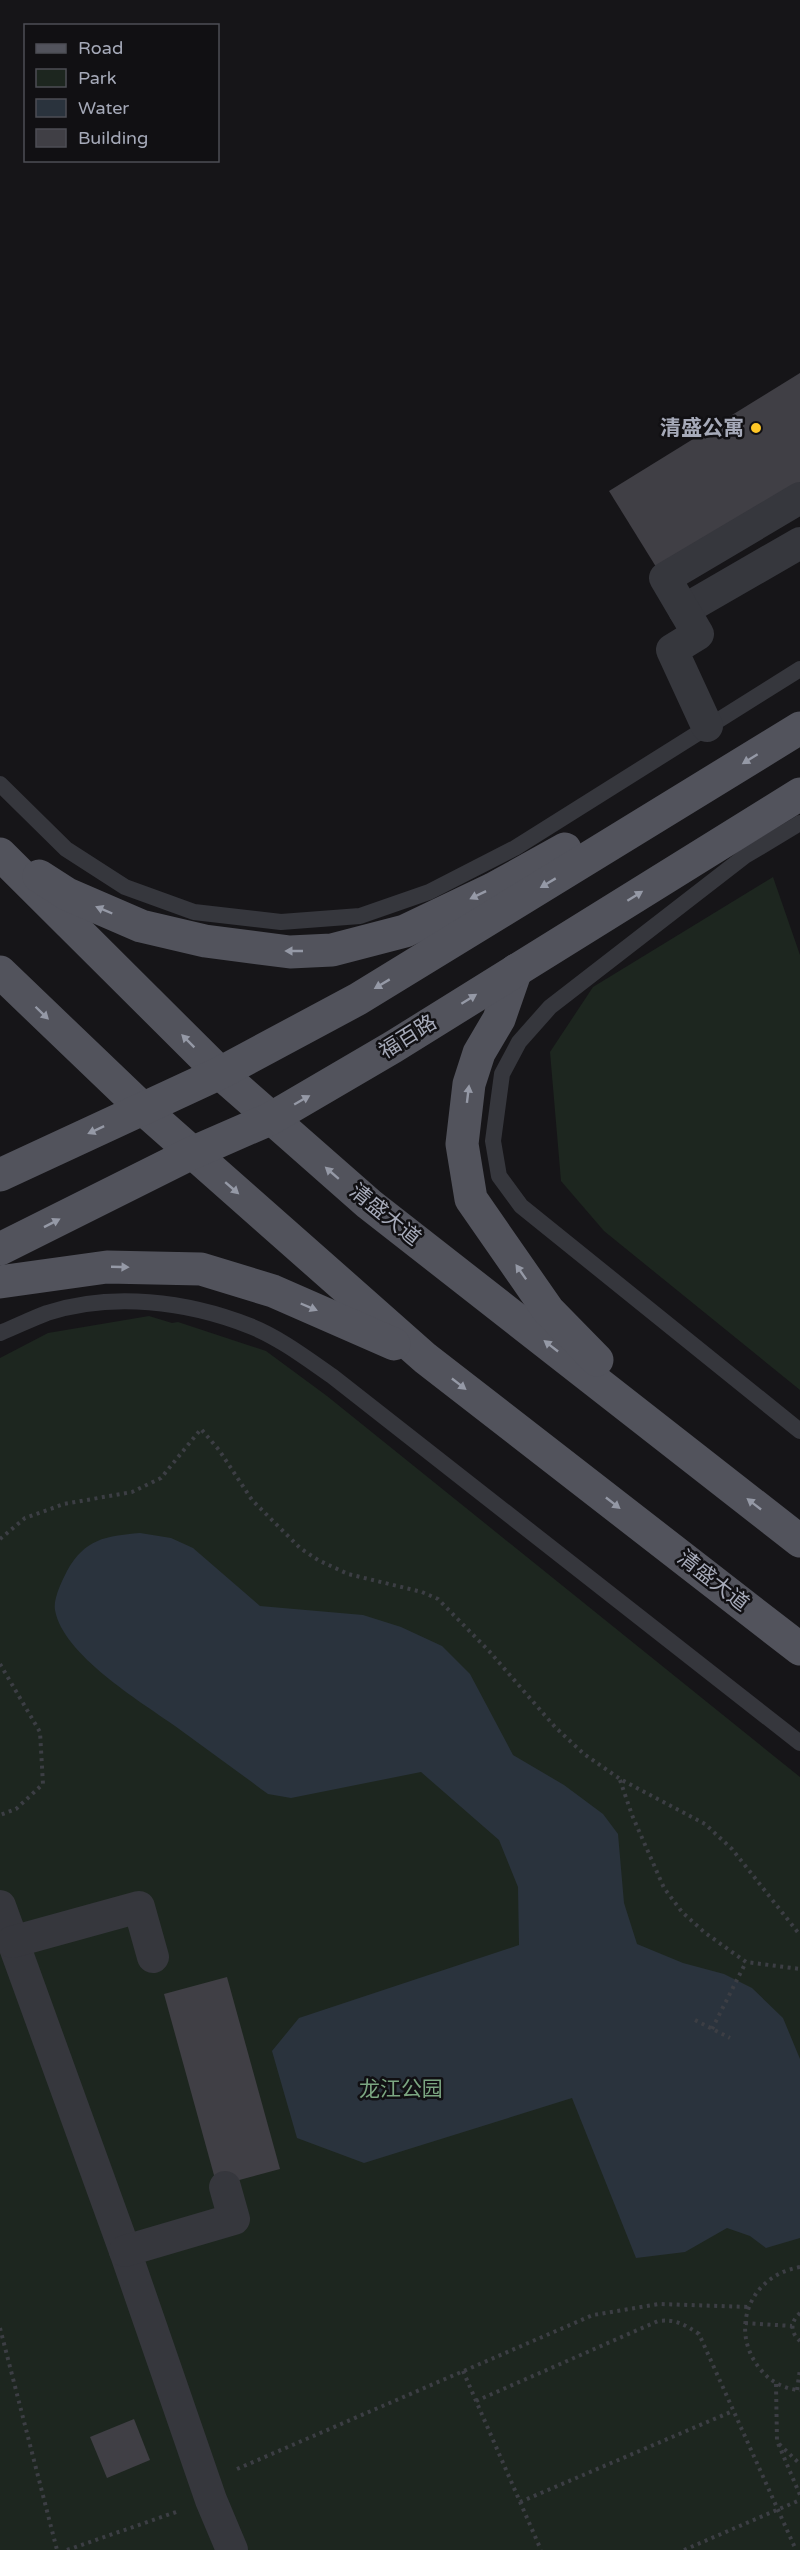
<svg xmlns="http://www.w3.org/2000/svg" width="800" height="2550" font-family="'Varela Round','Noto Sans SC',sans-serif">
<style>
.green{fill:#1d261f}
.water{fill:#2a333d}
.building{fill:#403f45}
.lines{fill:none;stroke-linecap:round;stroke-linejoin:round}
.path{stroke:#3c3e44;stroke-width:4;stroke-dasharray:3 4.5;stroke-linecap:butt}
.lane{stroke:#36373d;stroke-width:16}
.street{stroke:#36373d;stroke-width:32}
.primary{stroke:#52535c;stroke-width:33}
.oneway{fill:#9599a6}
.poi-dot{fill:#ffc726;stroke:#111013;stroke-width:2}
.labels{text-anchor:middle;dominant-baseline:central;stroke-width:5;stroke-linejoin:round;paint-order:stroke}
.poi-label{font-size:21px;font-weight:bold;fill:#a6aab9;stroke:#111013;text-anchor:end}
.street-label{font-size:21px;fill:#a6aab9;stroke:#111013}
.park-label{font-size:21px;fill:#7ba681;stroke:#111013}
</style>
<rect width="100%" height="100%" fill="#161518"/>
<g class="green">
<path d="M 773,877 L 800,955 L 800,1390 L 604,1231 L 561,1181 L 550,1052 L 593,987 Z"/>
<path d="M 149,1316 L 172,1323 L 178,1322 L 266,1351 L 327,1396 L 800,1777 L 800,2550 L 0,2550 L 0,1358 L 48,1333 Z"/>
</g>
<path class="water" d="M 140,1533 L 171,1538 L 193,1548 L 260,1606 L 363,1615 L 401,1627 L 442,1646 L 470,1674 L 513,1755 L 564,1785 L 603,1814 L 618,1834 L 624,1903 L 637,1944 L 683,1963 L 724,1974 L 752,1988 L 783,2018 L 800,2059 L 800,2238 L 766,2248 L 750,2236 L 727,2228 L 685,2252 L 636,2258 L 572,2098 L 364,2163 L 297,2138 L 272,2051 L 299,2018 L 519,1945 L 518,1887 L 499,1840 L 421,1772 L 291,1798 L 268,1794 C 237,1771 206,1749 175,1726 C 140,1701 63,1655 55,1610 C 53,1599 62,1581 67,1571 C 85,1539 105,1536 140,1533 Z"/>
<g class="building">
<path d="M 800,373 L 800,483 L 658,570 L 609,491 Z"/>
<path d="M 227,1977 L 280,2169 L 217,2186 L 164,1994 Z"/>
<path d="M 134,2419 L 150,2460 L 107,2478 L 90,2437 Z"/>
</g>
<g class="lines">
<g class="path">
<path d="M 0,1539 L 25,1518 L 64,1504 L 132,1492 L 161,1478 L 201,1429 L 219,1450 L 252,1500 L 300,1548 L 318,1560 L 348,1574 L 422,1592 L 438,1599 L 489,1651 L 555,1727 L 584,1754 L 620,1779 L 705,1824 L 732,1849 L 800,1935"/>
<path d="M 0,1664 L 40,1732 L 43,1784 L 16,1809 L 0,1815"/>
<path d="M 620,1780 L 632,1815 L 664,1888 L 682,1912 L 704,1932 L 746,1962 L 800,1969"/>
<path d="M 695,2020 L 730,2038"/>
<path d="M 712,2029 L 746,1962"/>
<path d="M 800,2267 C 743,2277 726,2342 770,2379 C 778,2385 790,2390 800,2390"/>
<path d="M 800,2313 C 790,2322 790,2332 800,2341"/>
<path d="M 745,2323 L 792,2326"/>
<path d="M 0,2328 L 57,2550"/>
<path d="M 463,2371 L 541,2550"/>
<path d="M 776,2384 L 777,2441 L 800,2495"/>
<path d="M 797,2390 L 800,2369"/>
<path d="M 476,2401 L 658,2321 C 675,2319 684,2324 699,2334 L 796,2550"/>
<path d="M 779,2444 L 800,2464"/>
<path d="M 237,2469 L 593,2315 L 659,2304 L 750,2307"/>
<path d="M 520,2502 L 733,2411"/>
<path d="M 67,2550 L 179,2511"/>
<path d="M 684,2550 L 800,2500"/>
</g>
<g class="lane">
<path d="M 0,784 L 66,849 L 125,887 L 194,912 L 281,922 L 360,916 L 429,892 L 515,848 L 800,669"/>
<path d="M 800,823 L 745,856 L 550,1007 L 519,1042 L 502,1074 L 493,1141 L 499,1176 L 521,1206 L 800,1431"/>
<path d="M 0,1333 C 15,1327 31,1319 47,1313 C 112,1292 187,1301 250,1326 C 280,1338 306,1358 332,1376 L 800,1743"/>
</g>
<g class="street">
<path d="M 684,610 L 800,543"/>
<path d="M 707,726 L 672,650 L 698,634 L 665,578 L 800,498"/>
<path d="M 0,1906 L 125,2251 L 211,2500 L 232,2550"/>
<path d="M 12,1942 L 139,1907 L 153,1957"/>
<path d="M 125,2251 L 234,2219 L 225,2187"/>
</g>
<g class="primary">
<path d="M 0,854 L 220,1073 L 369,1204 L 800,1541"/>
<path d="M 39,876 L 67,894 L 141,926 L 205,941 L 290,952 L 332,950 L 405,931 L 493,889 L 565,849"/>
<path d="M 516,970 L 499,1019 L 479,1053 L 469,1084 L 462,1144 L 471,1199 L 548,1310 L 597,1360"/>
<path d="M 0,972 L 142,1108 L 425,1358 L 800,1649"/>
<path d="M 0,1175 L 220,1073 L 358,999 L 800,728"/>
<path d="M 0,1249 L 192,1153 L 270,1119 L 393,1047 L 800,794"/>
<path d="M 0,1282 L 107,1267 L 201,1269 L 273,1291 L 394,1344"/>
</g>
</g>
<defs><path id="oneway-solid" d="M-6-.8H1V-3.2L6.5 0L1 3.2V.8H-6Z" transform="scale(1.5)"/></defs>
<g class="oneway">
<use href="#oneway-solid" transform="translate(750 759) rotate(148)"/>
<use href="#oneway-solid" transform="translate(548 883) rotate(149)"/>
<use href="#oneway-solid" transform="translate(478 895) rotate(154)"/>
<use href="#oneway-solid" transform="translate(635 896) rotate(-32)"/>
<use href="#oneway-solid" transform="translate(104 910) rotate(-157)"/>
<use href="#oneway-solid" transform="translate(294 951) rotate(-180)"/>
<use href="#oneway-solid" transform="translate(382 984) rotate(149)"/>
<use href="#oneway-solid" transform="translate(469 999) rotate(-32)"/>
<use href="#oneway-solid" transform="translate(42 1013) rotate(44)"/>
<use href="#oneway-solid" transform="translate(188 1041) rotate(-135)"/>
<use href="#oneway-solid" transform="translate(468 1094) rotate(-83)"/>
<use href="#oneway-solid" transform="translate(302 1100) rotate(-30)"/>
<use href="#oneway-solid" transform="translate(96 1130) rotate(155)"/>
<use href="#oneway-solid" transform="translate(332 1173) rotate(-139)"/>
<use href="#oneway-solid" transform="translate(232 1188) rotate(41)"/>
<use href="#oneway-solid" transform="translate(52 1223) rotate(-27)"/>
<use href="#oneway-solid" transform="translate(120 1267) rotate(2)"/>
<use href="#oneway-solid" transform="translate(521 1272) rotate(-125)"/>
<use href="#oneway-solid" transform="translate(309 1307) rotate(23)"/>
<use href="#oneway-solid" transform="translate(551 1346) rotate(-142)"/>
<use href="#oneway-solid" transform="translate(459 1384) rotate(38)"/>
<use href="#oneway-solid" transform="translate(613 1503) rotate(38)"/>
<use href="#oneway-solid" transform="translate(754 1504) rotate(-142)"/>
</g>
<circle class="poi-dot" cx="756" cy="428" r="6"/>
<g class="labels">
<g class="poi-label">
<text x="744" y="428">清盛公寓</text>
</g>
<g class="street-label">
<text transform="translate(408 1037) rotate(-32)">福百路</text>
<text transform="translate(385 1215) rotate(39)">清盛大道</text>
<text transform="translate(713 1581) rotate(38)">清盛大道</text>
</g>
<g class="park-label">
<text x="401" y="2089">龙江公园</text>
</g>
</g>
<rect x="24" y="24" width="195" height="138" fill="#111013" stroke="#4d4e55" stroke-width="1.5"/>
<rect x="36" y="44" width="30" height="9" fill="#52535c" stroke="#4d4e55" stroke-width="1.5"/>
<text x="78" y="54" font-size="18" fill="#a6aab9">Road</text>
<rect x="36" y="69" width="30" height="18" fill="#1d261f" stroke="#4d4e55" stroke-width="1.5"/>
<text x="78" y="84" font-size="18" fill="#a6aab9">Park</text>
<rect x="36" y="99" width="30" height="18" fill="#2a333d" stroke="#4d4e55" stroke-width="1.5"/>
<text x="78" y="114" font-size="18" fill="#a6aab9">Water</text>
<rect x="36" y="129" width="30" height="18" fill="#403f45" stroke="#4d4e55" stroke-width="1.5"/>
<text x="78" y="144" font-size="18" fill="#a6aab9">Building</text>
</svg>
